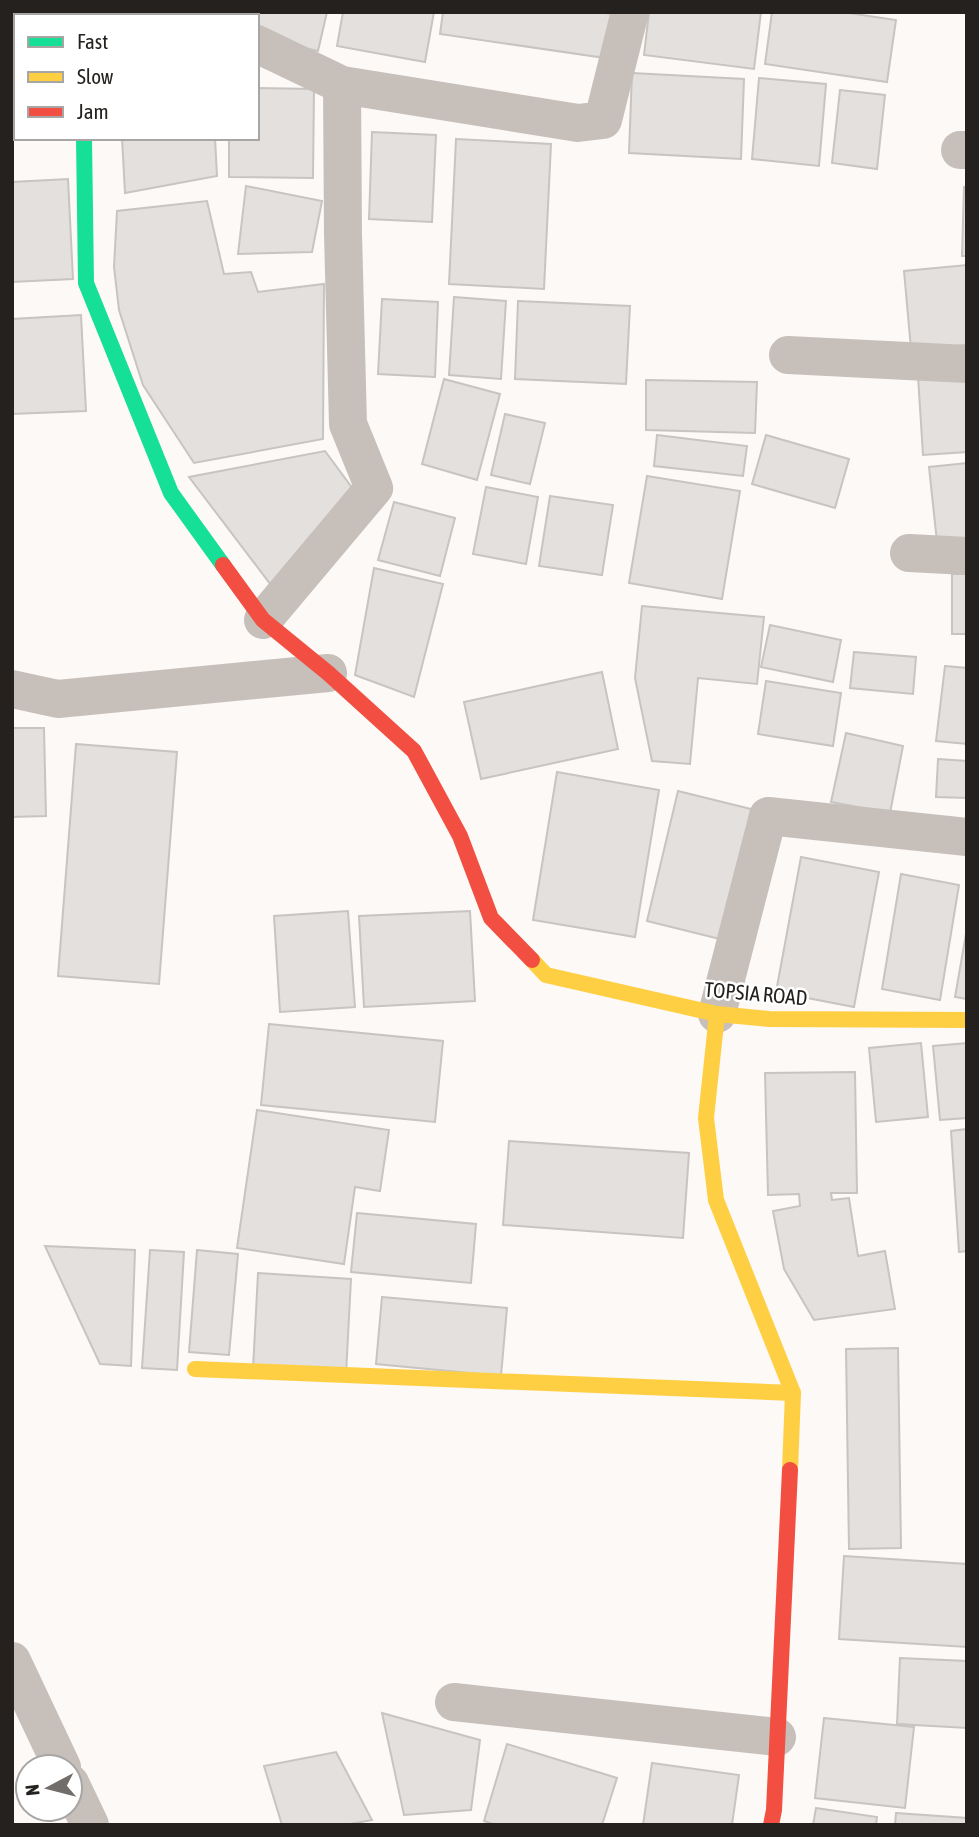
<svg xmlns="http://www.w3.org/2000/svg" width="979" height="1837" font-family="'Asap Condensed',sans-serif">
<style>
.building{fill:#e3e0dd;stroke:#c7c4c1;stroke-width:2}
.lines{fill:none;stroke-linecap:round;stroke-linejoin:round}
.street{stroke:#c7bfba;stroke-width:38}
.fast{stroke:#16e098;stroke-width:16}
.slow{stroke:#ffcf43;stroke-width:16}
.jam{stroke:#f24e42;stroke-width:16}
.labels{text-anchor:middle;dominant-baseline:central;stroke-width:5;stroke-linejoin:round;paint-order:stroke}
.street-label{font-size:21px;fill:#25211e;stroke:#fff}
</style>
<rect width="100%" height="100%" fill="#fcf9f6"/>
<g class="building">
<path d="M 256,12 L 327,12 L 318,51 L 257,37 Z"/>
<path d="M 343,12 L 434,12 L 425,62 L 337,46 Z"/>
<path d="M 443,12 L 598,12 L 619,15 L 612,59 L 440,34 Z"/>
<path d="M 649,12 L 761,12 L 754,69 L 644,55 Z"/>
<path d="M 772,12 L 842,12 L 896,20 L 887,82 L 765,64 Z"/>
<path d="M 632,73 L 744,79 L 741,159 L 629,153 Z"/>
<path d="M 759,78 L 826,84 L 819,166 L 752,159 Z"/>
<path d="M 257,88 L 314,89 L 313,178 L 229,177 L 229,138 L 257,138 Z"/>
<path d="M 840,90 L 885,95 L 877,169 L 832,163 Z"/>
<path d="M 372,132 L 436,135 L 432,222 L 369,219 Z"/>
<path d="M 122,138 L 215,138 L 217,176 L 125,193 Z"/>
<path d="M 456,139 L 551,144 L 544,289 L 449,284 Z"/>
<path d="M 68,179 L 73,279 L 12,282 L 12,182 Z"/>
<path d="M 246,186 L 322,201 L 312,252 L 238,254 Z"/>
<path d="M 964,187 L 967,187 L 967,256 L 962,256 Z"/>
<path d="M 207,201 L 224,274 L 251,272 L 258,292 L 324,284 L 323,439 L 194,463 L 143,385 L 119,310 L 114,267 L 117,211 Z"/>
<path d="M 967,265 L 967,345 L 911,349 L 904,271 Z"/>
<path d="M 454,297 L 506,301 L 501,379 L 449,375 Z"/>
<path d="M 382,299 L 438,302 L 435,377 L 378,374 Z"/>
<path d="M 518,301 L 630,306 L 626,384 L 515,379 Z"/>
<path d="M 81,315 L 86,411 L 12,414 L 12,319 Z"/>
<path d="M 967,374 L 967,452 L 923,455 L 918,376 Z"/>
<path d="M 444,379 L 500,394 L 477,480 L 422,464 Z"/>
<path d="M 646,380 L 757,382 L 755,433 L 646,430 Z"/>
<path d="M 505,414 L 545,423 L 530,484 L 491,475 Z"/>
<path d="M 657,435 L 747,446 L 743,476 L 654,466 Z"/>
<path d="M 766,435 L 849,459 L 835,508 L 752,484 Z"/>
<path d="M 325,451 L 353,489 L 277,593 L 189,477 Z"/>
<path d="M 967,463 L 967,539 L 937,542 L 929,467 Z"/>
<path d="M 647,476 L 740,491 L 722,599 L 629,583 Z"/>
<path d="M 486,487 L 538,497 L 526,564 L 473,554 Z"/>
<path d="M 550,496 L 613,505 L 602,575 L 539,566 Z"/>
<path d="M 394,502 L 455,518 L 440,576 L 378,560 Z"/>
<path d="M 374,568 L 443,584 L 414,697 L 355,675 Z"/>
<rect x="952" y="574" width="15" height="60"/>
<path d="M 642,606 L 764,617 L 757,684 L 698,678 L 690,764 L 652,761 L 635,678 Z"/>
<path d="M 770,625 L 841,640 L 833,682 L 761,667 Z"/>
<path d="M 854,652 L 916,657 L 913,694 L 850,688 Z"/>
<path d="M 945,666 L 967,668 L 967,744 L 936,741 Z"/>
<path d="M 602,672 L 618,749 L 481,779 L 464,702 Z"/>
<path d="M 766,681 L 841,693 L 833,746 L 758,734 Z"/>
<path d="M 12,728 L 44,728 L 46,816 L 12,817 Z"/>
<path d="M 846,733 L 903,746 L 890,813 L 831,802 Z"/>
<path d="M 76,744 L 177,752 L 159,984 L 58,976 Z"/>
<path d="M 938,759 L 967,761 L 967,798 L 936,797 Z"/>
<path d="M 557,772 L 659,790 L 635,937 L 533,920 Z"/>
<path d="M 678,791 L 759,811 L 728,941 L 647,921 Z"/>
<path d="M 801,857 L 879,872 L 854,1007 L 776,992 Z"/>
<path d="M 901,874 L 959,885 L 940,1000 L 882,989 Z"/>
<path d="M 348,911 L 355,1007 L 280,1012 L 274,916 Z"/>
<path d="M 470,911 L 475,1001 L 364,1007 L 359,916 Z"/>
<path d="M 967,928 L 967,999 L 955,997 Z"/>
<path d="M 269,1024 L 443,1041 L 435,1122 L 261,1105 Z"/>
<path d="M 921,1043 L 928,1117 L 876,1122 L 869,1048 Z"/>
<path d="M 967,1043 L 967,1118 L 940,1120 L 933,1046 Z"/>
<path d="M 855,1072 L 857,1193 L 831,1193 L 832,1200 L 849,1198 L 858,1256 L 885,1251 L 895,1309 L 814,1320 L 784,1269 L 773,1211 L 800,1206 L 799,1194 L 768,1195 L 765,1073 Z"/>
<path d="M 257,1110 L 389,1130 L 380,1191 L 355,1187 L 344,1264 L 237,1248 Z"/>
<path d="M 967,1129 L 967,1251 L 959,1252 L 951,1131 Z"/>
<path d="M 509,1141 L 689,1153 L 683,1238 L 503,1225 Z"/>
<path d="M 357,1213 L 476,1224 L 471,1283 L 351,1272 Z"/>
<path d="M 45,1246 L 135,1250 L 131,1366 L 100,1364 Z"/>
<path d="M 150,1250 L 184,1252 L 177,1370 L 142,1368 Z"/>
<path d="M 197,1250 L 238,1254 L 229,1355 L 189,1352 Z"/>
<path d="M 258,1273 L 351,1279 L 346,1374 L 253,1369 Z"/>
<path d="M 382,1297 L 507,1308 L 501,1376 L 376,1364 Z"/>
<path d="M 898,1348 L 901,1548 L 849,1549 L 846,1349 Z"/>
<path d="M 844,1556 L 967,1564 L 967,1647 L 839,1639 Z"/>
<path d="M 900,1658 L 967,1661 L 967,1728 L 897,1724 Z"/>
<path d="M 382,1713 L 480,1740 L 471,1810 L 404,1815 Z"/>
<path d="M 824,1718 L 914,1727 L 905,1808 L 815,1798 Z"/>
<path d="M 507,1744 L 617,1778 L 602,1825 L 496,1825 L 484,1821 Z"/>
<path d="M 336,1752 L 372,1820 L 345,1825 L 282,1825 L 264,1766 Z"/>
<path d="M 652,1763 L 739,1775 L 732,1825 L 643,1825 Z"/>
<path d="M 816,1808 L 877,1817 L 876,1825 L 813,1825 Z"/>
<path d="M 896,1813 L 967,1818 L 967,1825 L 895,1825 Z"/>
</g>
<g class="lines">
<g class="street">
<path d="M 164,12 L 176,16"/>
<path d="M 257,44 L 342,85 L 578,123 L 603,120 L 630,12"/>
<path d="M 960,150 L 967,150"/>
<path d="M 788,355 L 967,364"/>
<path d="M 909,553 L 967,556"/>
<path d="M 263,620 L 374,488 L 348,424 L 343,234 L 342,85"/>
<path d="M 12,689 L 58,699 L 328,673"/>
<path d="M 717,1014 L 768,816 L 967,837"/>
<path d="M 12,1661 L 62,1767"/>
<path d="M 454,1702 L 777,1737"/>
<path d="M 70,1783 L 90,1825"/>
</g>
<path class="fast" d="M 84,138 L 86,283 L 171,493 L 223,565"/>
<g class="slow">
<path d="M 83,12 L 83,16"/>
<path d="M 532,960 L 546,975 L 717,1014 L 769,1019 L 967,1020"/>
<path d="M 717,1014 L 706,1118 L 716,1200 L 793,1393 L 790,1470"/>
<path d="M 195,1369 L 793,1393"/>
</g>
<g class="jam">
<path d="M 223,565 L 263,620 L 328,673 L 414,751 L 460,836 L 491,918 L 532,960"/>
<path d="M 771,1825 L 774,1810 L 790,1470"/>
</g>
</g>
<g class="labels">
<g class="street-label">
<text transform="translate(756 993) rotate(5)">TOPSIA ROAD</text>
</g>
</g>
<rect width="979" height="1837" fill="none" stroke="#25211e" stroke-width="28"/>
<rect x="14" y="14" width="245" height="126" fill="#ffffff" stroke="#a8a6a5" stroke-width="2"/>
<rect x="28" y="37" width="35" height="10" fill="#16e098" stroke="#a8a6a5" stroke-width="2"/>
<text x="77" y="49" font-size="21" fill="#25211e">Fast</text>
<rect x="28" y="72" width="35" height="10" fill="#ffcf43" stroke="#a8a6a5" stroke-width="2"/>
<text x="77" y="84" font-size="21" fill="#25211e">Slow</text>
<rect x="28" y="107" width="35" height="10" fill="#f24e42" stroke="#a8a6a5" stroke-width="2"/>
<text x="77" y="119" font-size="21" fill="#25211e">Jam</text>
<g transform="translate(49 1788) rotate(263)"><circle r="33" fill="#ffffff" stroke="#a8a6a5" stroke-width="2"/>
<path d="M0-5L12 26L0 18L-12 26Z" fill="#706d6a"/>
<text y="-10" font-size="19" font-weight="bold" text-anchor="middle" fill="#25211e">N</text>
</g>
</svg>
